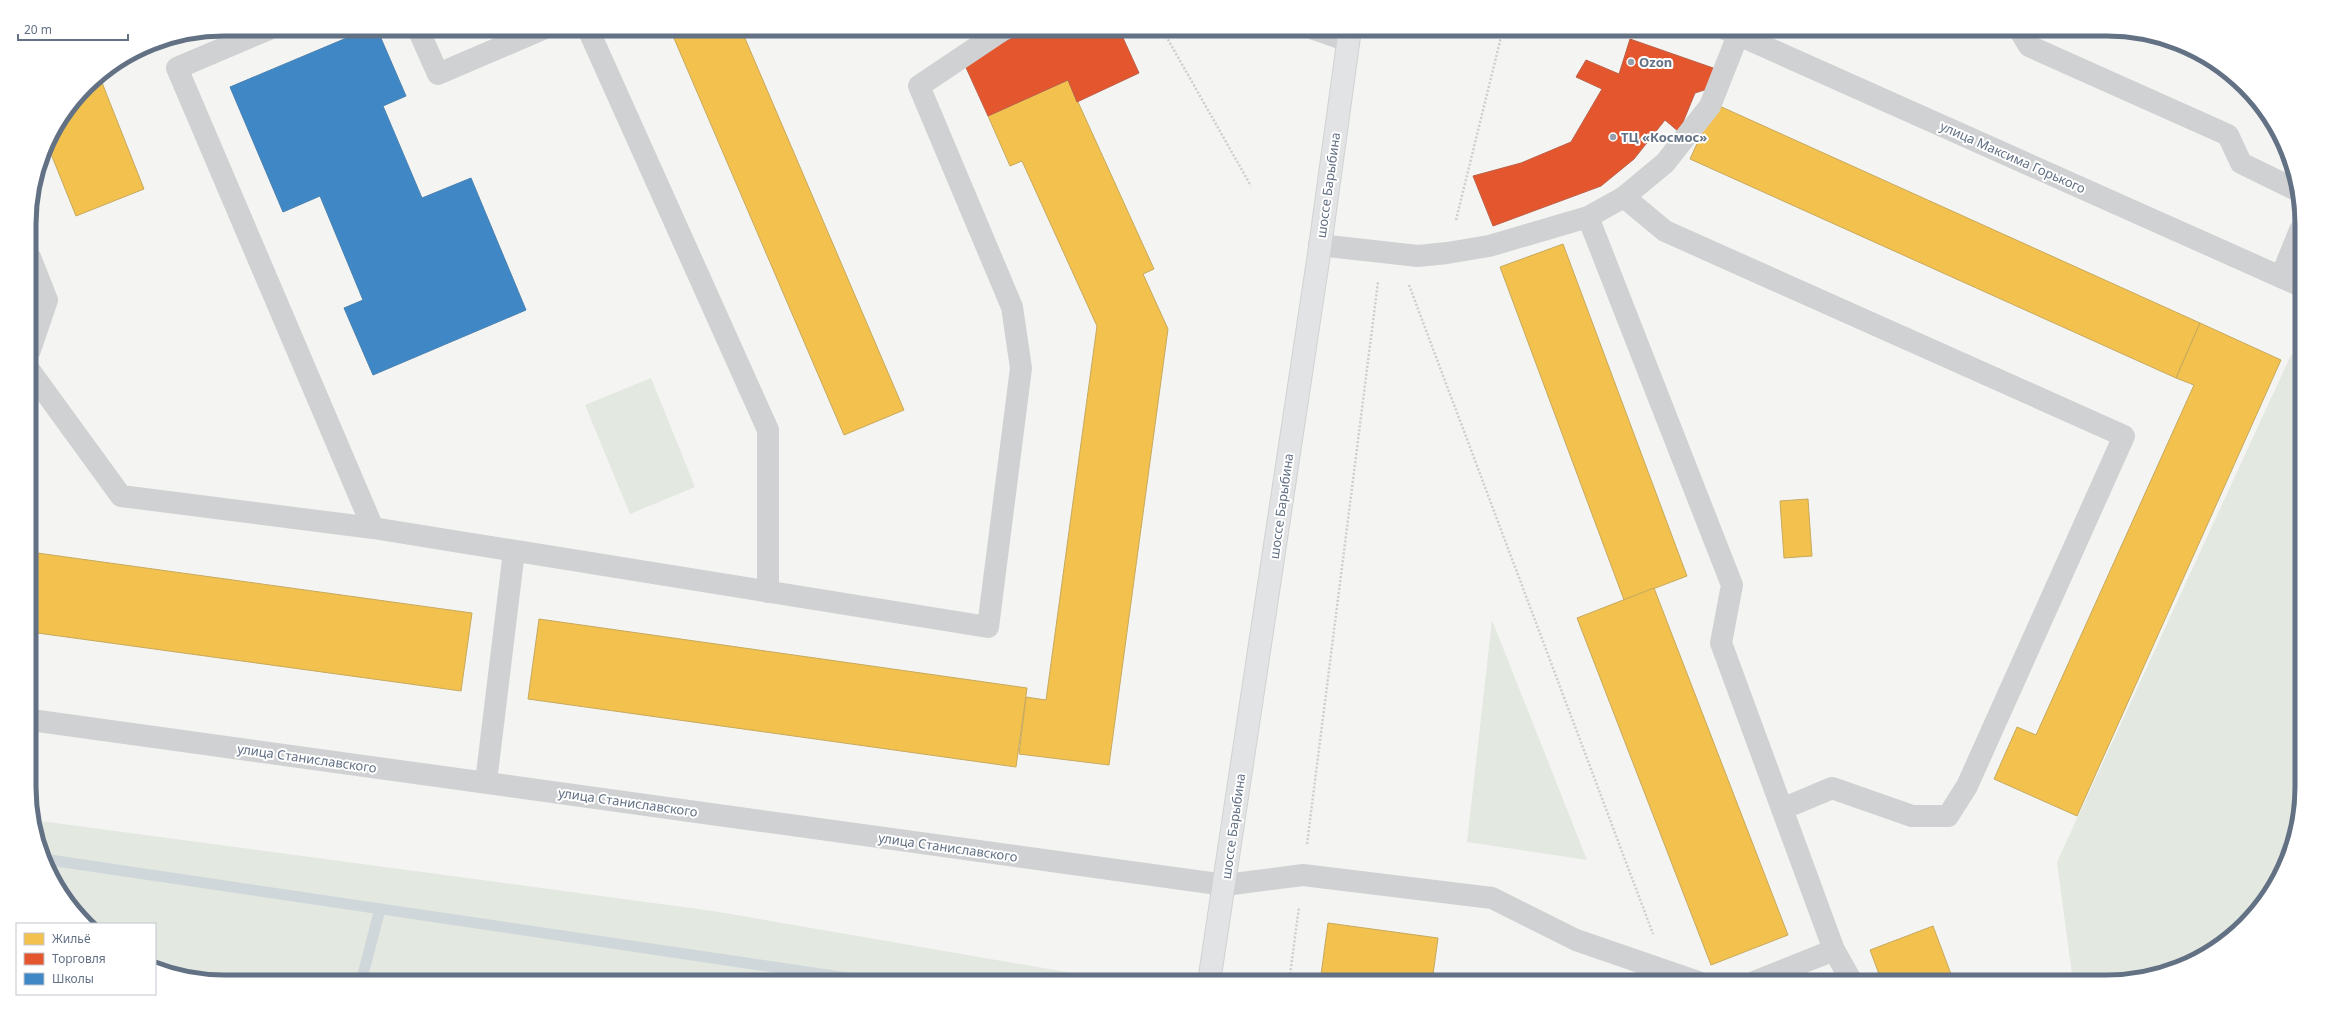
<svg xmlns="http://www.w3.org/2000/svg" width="2331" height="1011" font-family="'Noto Sans',sans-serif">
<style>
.green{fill:#e3e8e0}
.homes{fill:#f2c14e;stroke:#c7a95e}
.shops{fill:#e4572e;stroke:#bd5f48}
.schools{fill:#3f88c5;stroke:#4a81b2}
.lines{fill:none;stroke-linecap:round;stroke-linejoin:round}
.stream{stroke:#d0d7da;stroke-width:11}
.major-casing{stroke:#d0d2d2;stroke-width:24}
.path{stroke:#cdcece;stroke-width:2.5;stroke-dasharray:2 2;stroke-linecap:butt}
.minor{stroke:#d0d1d2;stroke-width:22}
.major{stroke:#e2e3e4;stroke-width:22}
.poi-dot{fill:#969fab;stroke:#fff;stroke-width:1.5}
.labels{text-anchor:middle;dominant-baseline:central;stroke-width:4;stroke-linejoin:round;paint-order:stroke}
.poi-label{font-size:13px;font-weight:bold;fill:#637185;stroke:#fff;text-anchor:start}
.street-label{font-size:13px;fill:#637185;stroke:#fff}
.rim{fill:none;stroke:#637185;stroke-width:5}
</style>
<rect width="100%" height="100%" fill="#f4f5f2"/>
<g class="green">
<path d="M 2291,355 L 2301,360 L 2302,787 L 2287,862 L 2262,906 L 2216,949 L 2170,972 L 2120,982 L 2073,982 L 2057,862 Z"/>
<path d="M 651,378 L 695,487 L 630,514 L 585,405 Z"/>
<path d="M 1492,620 L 1587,860 L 1467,842 Z"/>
<path d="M 33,820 L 713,911 L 1107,979 L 1106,982 L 224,982 L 155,968 L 155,924 L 87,924 L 69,906 L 44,862 Z"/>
</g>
<g class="homes">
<path d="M 670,29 L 741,29 L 904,410 L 844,435 Z"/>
<path d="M 99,75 L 144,189 L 76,216 L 47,144 L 49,137 Z"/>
<path d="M 1068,80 L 1154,269 L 1143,274 L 1168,329 L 1109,765 L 1019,754 L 1026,697 L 1046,700 L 1097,326 L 1022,161 L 1010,166 L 988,116 Z"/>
<path d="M 1715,104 L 2200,323 L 2176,378 L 1690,159 Z"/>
<path d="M 1563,244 L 1687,576 L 1624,600 L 1500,267 Z"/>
<path d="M 2200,323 L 2281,360 L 2077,816 L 1994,779 L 2017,727 L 2036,735 L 2194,385 L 2176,378 Z"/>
<path d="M 1808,499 L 1812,556 L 1784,558 L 1780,501 Z"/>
<path d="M 30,552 L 472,613 L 461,691 L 30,632 Z"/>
<path d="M 1654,588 L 1788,935 L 1711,965 L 1577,618 Z"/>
<path d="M 539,619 L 1027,688 L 1016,767 L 528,699 Z"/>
<path d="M 1328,923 L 1438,938 L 1432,982 L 1320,982 Z"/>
<path d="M 1933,926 L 1954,982 L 1882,982 L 1870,950 Z"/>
</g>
<g class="shops">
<path d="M 1032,29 L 1050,29 L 1053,36 L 1067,29 L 1119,29 L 1139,73 L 1077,102 L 1068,80 L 988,116 L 963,61 Z"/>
<path d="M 1630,39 L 1716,69 L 1714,87 L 1695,93 L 1679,132 L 1665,120 L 1634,159 L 1601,186 L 1493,226 L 1473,176 L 1521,163 L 1571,142 L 1602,89 L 1576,77 L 1586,60 L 1619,74 Z"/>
</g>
<path class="schools" d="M 368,29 L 377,29 L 406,96 L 383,106 L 422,198 L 471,178 L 526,310 L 373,375 L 344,308 L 363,300 L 320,196 L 283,212 L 230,87 Z"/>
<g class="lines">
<g class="stream">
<path d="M 43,859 L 875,982"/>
<path d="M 361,982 L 380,909"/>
</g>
<g class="major-casing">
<path id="major" d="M 1209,982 L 1319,254 L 1350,29"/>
</g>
<g class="path">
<path d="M 1162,29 L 1251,186"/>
<path d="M 1456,220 L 1503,29"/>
<path d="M 1409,285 L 1653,934"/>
<path d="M 1307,844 L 1378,282"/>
<path d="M 1289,982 L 1299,907"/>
</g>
<g class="minor">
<path d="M 269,29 L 177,68 L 373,528"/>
<path d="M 418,29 L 438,74 L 543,29"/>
<path d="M 588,29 L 768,430 L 768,592"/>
<path d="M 1314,29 L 1349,41"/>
<path d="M 1725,29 L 2301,286"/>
<path d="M 2019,29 L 2029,46 L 2228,135 L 2241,163 L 2298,191"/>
<path d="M 1624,197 L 1665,231 L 2124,436 L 1967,786 L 1948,816 L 1912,816 L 1832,788 L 1782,809"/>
<path d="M 1588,217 L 1732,585 L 1721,643 L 1834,950 L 1852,982"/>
<path d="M 1319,245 L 1418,256 L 1447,253 L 1489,246 L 1588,217 L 1624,197 L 1665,163 L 1710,106 L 1738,35"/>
<path d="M 30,257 L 47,300 L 30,350"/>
<path d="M 2281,277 L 2300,230"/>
<path d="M 30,371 L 121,496 L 373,528 L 988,627 L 1021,368 L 1012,307 L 919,86 L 1004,29"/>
<path d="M 31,720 L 1225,885 L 1303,875 L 1492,898 L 1576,940 L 1698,982"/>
<path d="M 486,782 L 514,551"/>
<path d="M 1754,982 L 1834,950"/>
</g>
<use href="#major" class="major"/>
</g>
<g class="poi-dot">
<circle cx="1631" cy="62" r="4"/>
<circle cx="1613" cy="137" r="4"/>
</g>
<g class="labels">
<g class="poi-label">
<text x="1639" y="62">Ozon</text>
<text x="1621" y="137">ТЦ «Космос»</text>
</g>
<g class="street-label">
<text transform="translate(2013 157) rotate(24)">улица Максима Горького</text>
<text transform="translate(1328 185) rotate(-82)">шоссе Барыбина</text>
<text transform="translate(1281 506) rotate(-82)">шоссе Барыбина</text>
<text transform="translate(307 758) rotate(8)">улица Станиславского</text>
<text transform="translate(628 802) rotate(8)">улица Станиславского</text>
<text transform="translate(1233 826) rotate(-82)">шоссе Барыбина</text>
<text transform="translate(948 847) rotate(8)">улица Станиславского</text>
</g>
</g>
<path d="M0 0H2331V1011H0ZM224 36H2107A188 188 0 0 1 2295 224V787A188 188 0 0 1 2107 975H224A188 188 0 0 1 36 787V224A188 188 0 0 1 224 36Z" fill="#fff" fill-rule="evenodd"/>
<path class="rim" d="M224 36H2107A188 188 0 0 1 2295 224V787A188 188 0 0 1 2107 975H224A188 188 0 0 1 36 787V224A188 188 0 0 1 224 36Z"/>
<rect x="16" y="923" width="140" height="72" fill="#ffffff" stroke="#c1c6ce"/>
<rect x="24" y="933" width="20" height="12" fill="#f2c14e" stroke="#c1c6ce"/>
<text x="52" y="943" font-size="12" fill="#637185">Жильё</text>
<rect x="24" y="953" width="20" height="12" fill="#e4572e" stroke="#c1c6ce"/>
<text x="52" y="963" font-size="12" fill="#637185">Торговля</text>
<rect x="24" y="973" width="20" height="12" fill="#3f88c5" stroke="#c1c6ce"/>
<text x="52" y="983" font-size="12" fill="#637185">Школы</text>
<path d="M18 34v6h110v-6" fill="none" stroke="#637185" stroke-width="2"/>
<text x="24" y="34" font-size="12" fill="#637185" stroke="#ffffff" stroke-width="3" paint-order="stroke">20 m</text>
</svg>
